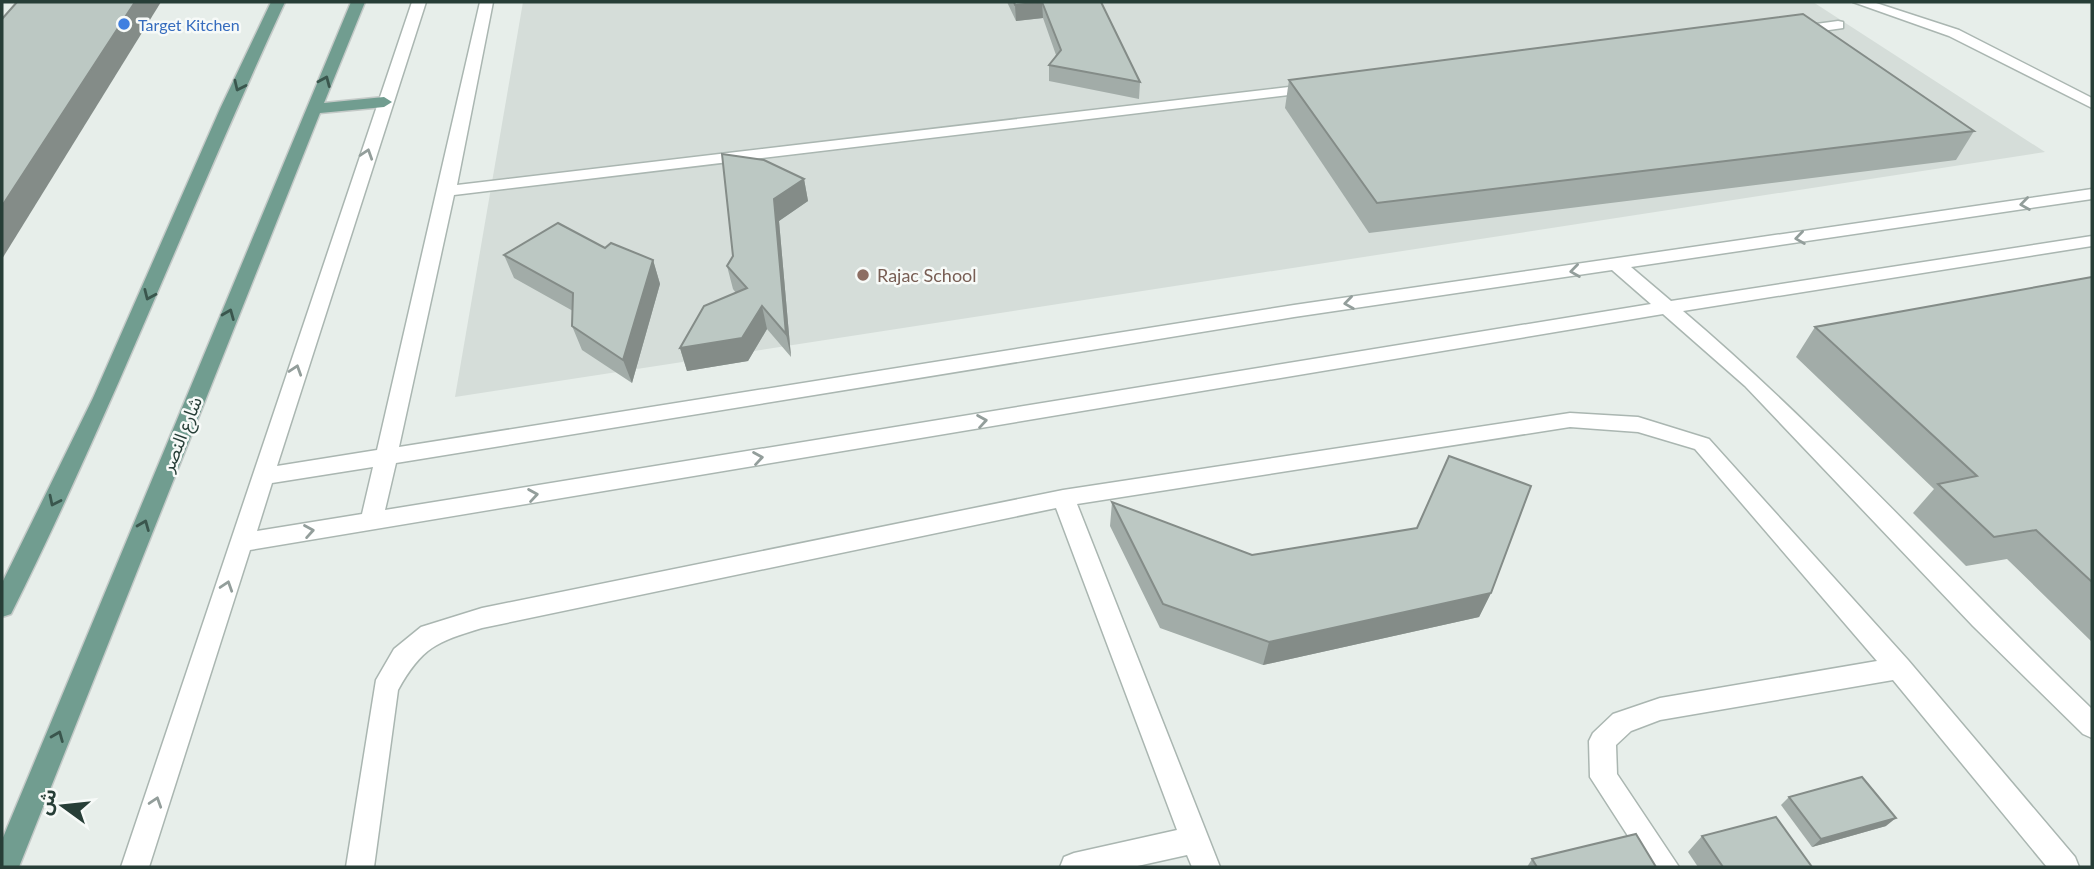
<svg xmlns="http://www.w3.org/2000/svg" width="2094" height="869" font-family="Lato,'Noto Sans Arabic',sans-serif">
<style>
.built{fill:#d5ddd9}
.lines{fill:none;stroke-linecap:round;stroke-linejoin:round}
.minor-casing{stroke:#aab6b1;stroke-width:3}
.major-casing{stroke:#c3c9c7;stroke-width:3}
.minor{fill:#fff;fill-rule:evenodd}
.major{fill:#719d90;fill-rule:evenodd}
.wall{fill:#a2aca8}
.shaded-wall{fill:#848c88}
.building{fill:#bcc8c3;stroke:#848c88;stroke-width:2}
.oneway{stroke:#3a564d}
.oneway2{stroke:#939e9b}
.shop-dot{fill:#3f7fe0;stroke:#f7faf8;stroke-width:2.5}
.education-dot{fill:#8d6e63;stroke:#f7faf8;stroke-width:2.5}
.labels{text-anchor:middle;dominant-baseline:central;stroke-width:5;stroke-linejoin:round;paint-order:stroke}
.far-shop-label{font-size:16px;fill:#366cbe;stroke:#f7faf8;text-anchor:start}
.education-label{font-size:18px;fill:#785e54;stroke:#f7faf8;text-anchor:start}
.street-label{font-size:18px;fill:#273e37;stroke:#f7faf8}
</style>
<rect width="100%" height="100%" fill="#e7eeea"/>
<path class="built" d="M 523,2 L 1813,2 L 2045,152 L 455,397 Z"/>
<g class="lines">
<g class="minor-casing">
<g id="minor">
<path d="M 412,2 L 426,2 L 277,466 L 377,450 L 480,2 L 493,2 L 457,185 L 1314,84 L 1321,88 L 1314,92 L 454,195 L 399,447 L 1294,305 L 2092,189 L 2092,199 L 1631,267 L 1671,301 L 2092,236 L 2092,246 L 1683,311 C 1828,434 1955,578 2092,709 L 2092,738 L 2083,734 L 1973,626 L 1745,386 L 1663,314 L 250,550 L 149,867 L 121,867 ZM 1612,270 L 1651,304 L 385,510 L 396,463 L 1294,317 ZM 373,467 L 362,514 L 257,531 L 272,483 Z"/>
<path d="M 1853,2 L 1873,2 L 1959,30 L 2092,98 L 2092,108 L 1949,36 Z"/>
<path d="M 1838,21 L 1843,22 L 1843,28 L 1794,35 L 1787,31 L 1794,27 Z"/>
<path d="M 1570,413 L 1638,417 L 1709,439 L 1908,660 L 2075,857 L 2079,867 L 2047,867 L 1893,680 L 1660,720 L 1631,731 L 1616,745 L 1617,774 L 1679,867 L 1648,867 L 1590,777 L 1589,741 L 1593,733 L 1613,714 L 1660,698 L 1877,661 L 1695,449 L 1638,432 L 1570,427 L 1077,504 L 1220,867 L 1192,867 L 1187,855 L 1133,867 L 1060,867 L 1064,857 L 1074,853 L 1177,830 L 1056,508 L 482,628 C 436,642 422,647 398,690 L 374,867 L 346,867 L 376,680 L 394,649 L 421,627 L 482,608 L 1063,490 Z"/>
</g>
</g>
<g class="major-casing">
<g id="major">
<path d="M 271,2 L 285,2 C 191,205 111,414 11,614 L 2,617 L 2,583 L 93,398 L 220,109 Z"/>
<path d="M 351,2 L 365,2 L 324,103 L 384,97 L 392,102 L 384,107 L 320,113 L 19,867 L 2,867 L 2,840 Z"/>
</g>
</g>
<use href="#minor" class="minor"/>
<use href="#major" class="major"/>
</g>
<g class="wall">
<path d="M 1007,2 L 1101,2 L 1140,82 L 1139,99 L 1049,81 L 1049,65 L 1056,55 L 1043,18 L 1016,21 Z"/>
<path d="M 1289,80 L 1974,131 L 1956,160 L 1369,233 L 1285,108 Z"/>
<path d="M 804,179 L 808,201 L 779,221 L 791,357 L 767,329 L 748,361 L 687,371 L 680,348 L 736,293 L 733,289 L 727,266 L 733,256 Z"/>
<path d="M 605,248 L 653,260 L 660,284 L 632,383 L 582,350 L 572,326 L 573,311 L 514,278 L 504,255 Z"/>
<path d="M 2092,277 L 2092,642 L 2007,559 L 1966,566 L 1913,513 L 1934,489 L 1796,357 L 1815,327 Z"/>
<path d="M 1112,502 L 1252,555 L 1417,528 L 1491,593 L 1479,617 L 1263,665 L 1160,628 L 1110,526 Z"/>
<path d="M 1789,797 L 1886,826 L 1812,847 L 1781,805 Z"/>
<path d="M 1702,836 L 1812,867 L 1698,867 L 1688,852 Z"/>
<path d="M 1532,859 L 1656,867 L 1527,867 Z"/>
</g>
<g class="shaded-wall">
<path d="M 135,2 L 161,2 L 2,259 L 2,206 Z"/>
<path d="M 1042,2 L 1043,18 L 1016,21 L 1015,5 Z"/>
<path d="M 804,179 L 808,201 L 779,221 L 791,357 L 786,334 L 774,199 Z"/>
<path d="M 653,260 L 660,284 L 632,383 L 623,360 Z"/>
<path d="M 762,306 L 767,329 L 748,361 L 687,371 L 680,348 Z"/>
<path d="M 1491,593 L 1479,617 L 1263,665 L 1269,642 Z"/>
<path d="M 1896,818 L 1886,826 L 1812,847 L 1821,839 Z"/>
</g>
<g class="building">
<path d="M 17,2 L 135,2 L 2,206 L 2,19 Z"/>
<path d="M 1014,2 L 1101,2 L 1140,82 L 1049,65 L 1061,50 L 1042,2 L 1015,5 Z"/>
<path d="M 1803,14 L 1974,131 L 1377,203 L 1289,80 Z"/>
<path d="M 722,154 L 764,160 L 804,179 L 774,199 L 786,334 L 762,306 L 742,338 L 680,348 L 704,306 L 747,288 L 727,266 L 733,256 Z"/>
<path d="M 558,223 L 605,248 L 611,243 L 653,260 L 623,360 L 572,326 L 573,293 L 504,255 Z"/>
<path d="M 2092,277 L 2092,582 L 2036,530 L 1994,537 L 1938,484 L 1977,476 L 1815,327 Z"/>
<path d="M 1449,456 L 1531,486 L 1491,593 L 1269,642 L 1163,604 L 1112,502 L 1252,555 L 1417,528 Z"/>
<path d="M 1862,777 L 1896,818 L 1821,839 L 1789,797 Z"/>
<path d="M 1776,817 L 1812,867 L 1723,867 L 1702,836 Z"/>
<path d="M 1636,834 L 1656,867 L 1537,867 L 1532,859 Z"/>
</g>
<defs><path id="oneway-chevron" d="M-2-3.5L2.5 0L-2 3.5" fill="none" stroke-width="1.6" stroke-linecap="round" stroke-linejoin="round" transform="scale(1.75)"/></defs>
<g class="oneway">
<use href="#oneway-chevron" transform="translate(325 81) rotate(-67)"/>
<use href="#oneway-chevron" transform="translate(239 86) rotate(115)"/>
<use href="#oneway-chevron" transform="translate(149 295) rotate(114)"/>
<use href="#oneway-chevron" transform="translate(229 314) rotate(-68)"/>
<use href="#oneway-chevron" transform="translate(54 501) rotate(116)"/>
<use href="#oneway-chevron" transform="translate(144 525) rotate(-68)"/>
<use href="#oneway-chevron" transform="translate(58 736) rotate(-68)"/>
</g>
<g class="oneway2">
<use href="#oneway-chevron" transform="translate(367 154) rotate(-72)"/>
<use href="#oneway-chevron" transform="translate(2025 204) rotate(172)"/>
<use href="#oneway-chevron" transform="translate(1800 238) rotate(172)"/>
<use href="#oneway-chevron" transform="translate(1575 271) rotate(172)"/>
<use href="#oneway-chevron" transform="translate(1349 303) rotate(172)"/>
<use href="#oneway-chevron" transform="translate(296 370) rotate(-72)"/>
<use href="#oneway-chevron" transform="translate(982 421) rotate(-9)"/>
<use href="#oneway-chevron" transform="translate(758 458) rotate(-9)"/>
<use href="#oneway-chevron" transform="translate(533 495) rotate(-9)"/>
<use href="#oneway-chevron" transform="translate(309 531) rotate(-10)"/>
<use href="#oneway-chevron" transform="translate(227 586) rotate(-72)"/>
<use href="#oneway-chevron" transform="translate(156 802) rotate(-72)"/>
</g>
<circle class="shop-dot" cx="124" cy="24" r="7"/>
<circle class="education-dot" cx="863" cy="275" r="7"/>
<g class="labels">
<g class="far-shop-label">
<text x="138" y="24">Target Kitchen</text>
</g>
<g class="education-label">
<text x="877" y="275">Rajac School</text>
</g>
<g class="street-label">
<text transform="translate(181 434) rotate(-68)">شارع النصر</text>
</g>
</g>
<rect width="2094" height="869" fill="none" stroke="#273e37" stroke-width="7"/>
<g transform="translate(63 806) rotate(285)" stroke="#f7faf8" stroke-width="5" paint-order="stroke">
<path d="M0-5L12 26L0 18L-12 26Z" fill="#273e37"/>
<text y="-10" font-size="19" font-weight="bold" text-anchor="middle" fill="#273e37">ش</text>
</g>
</svg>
